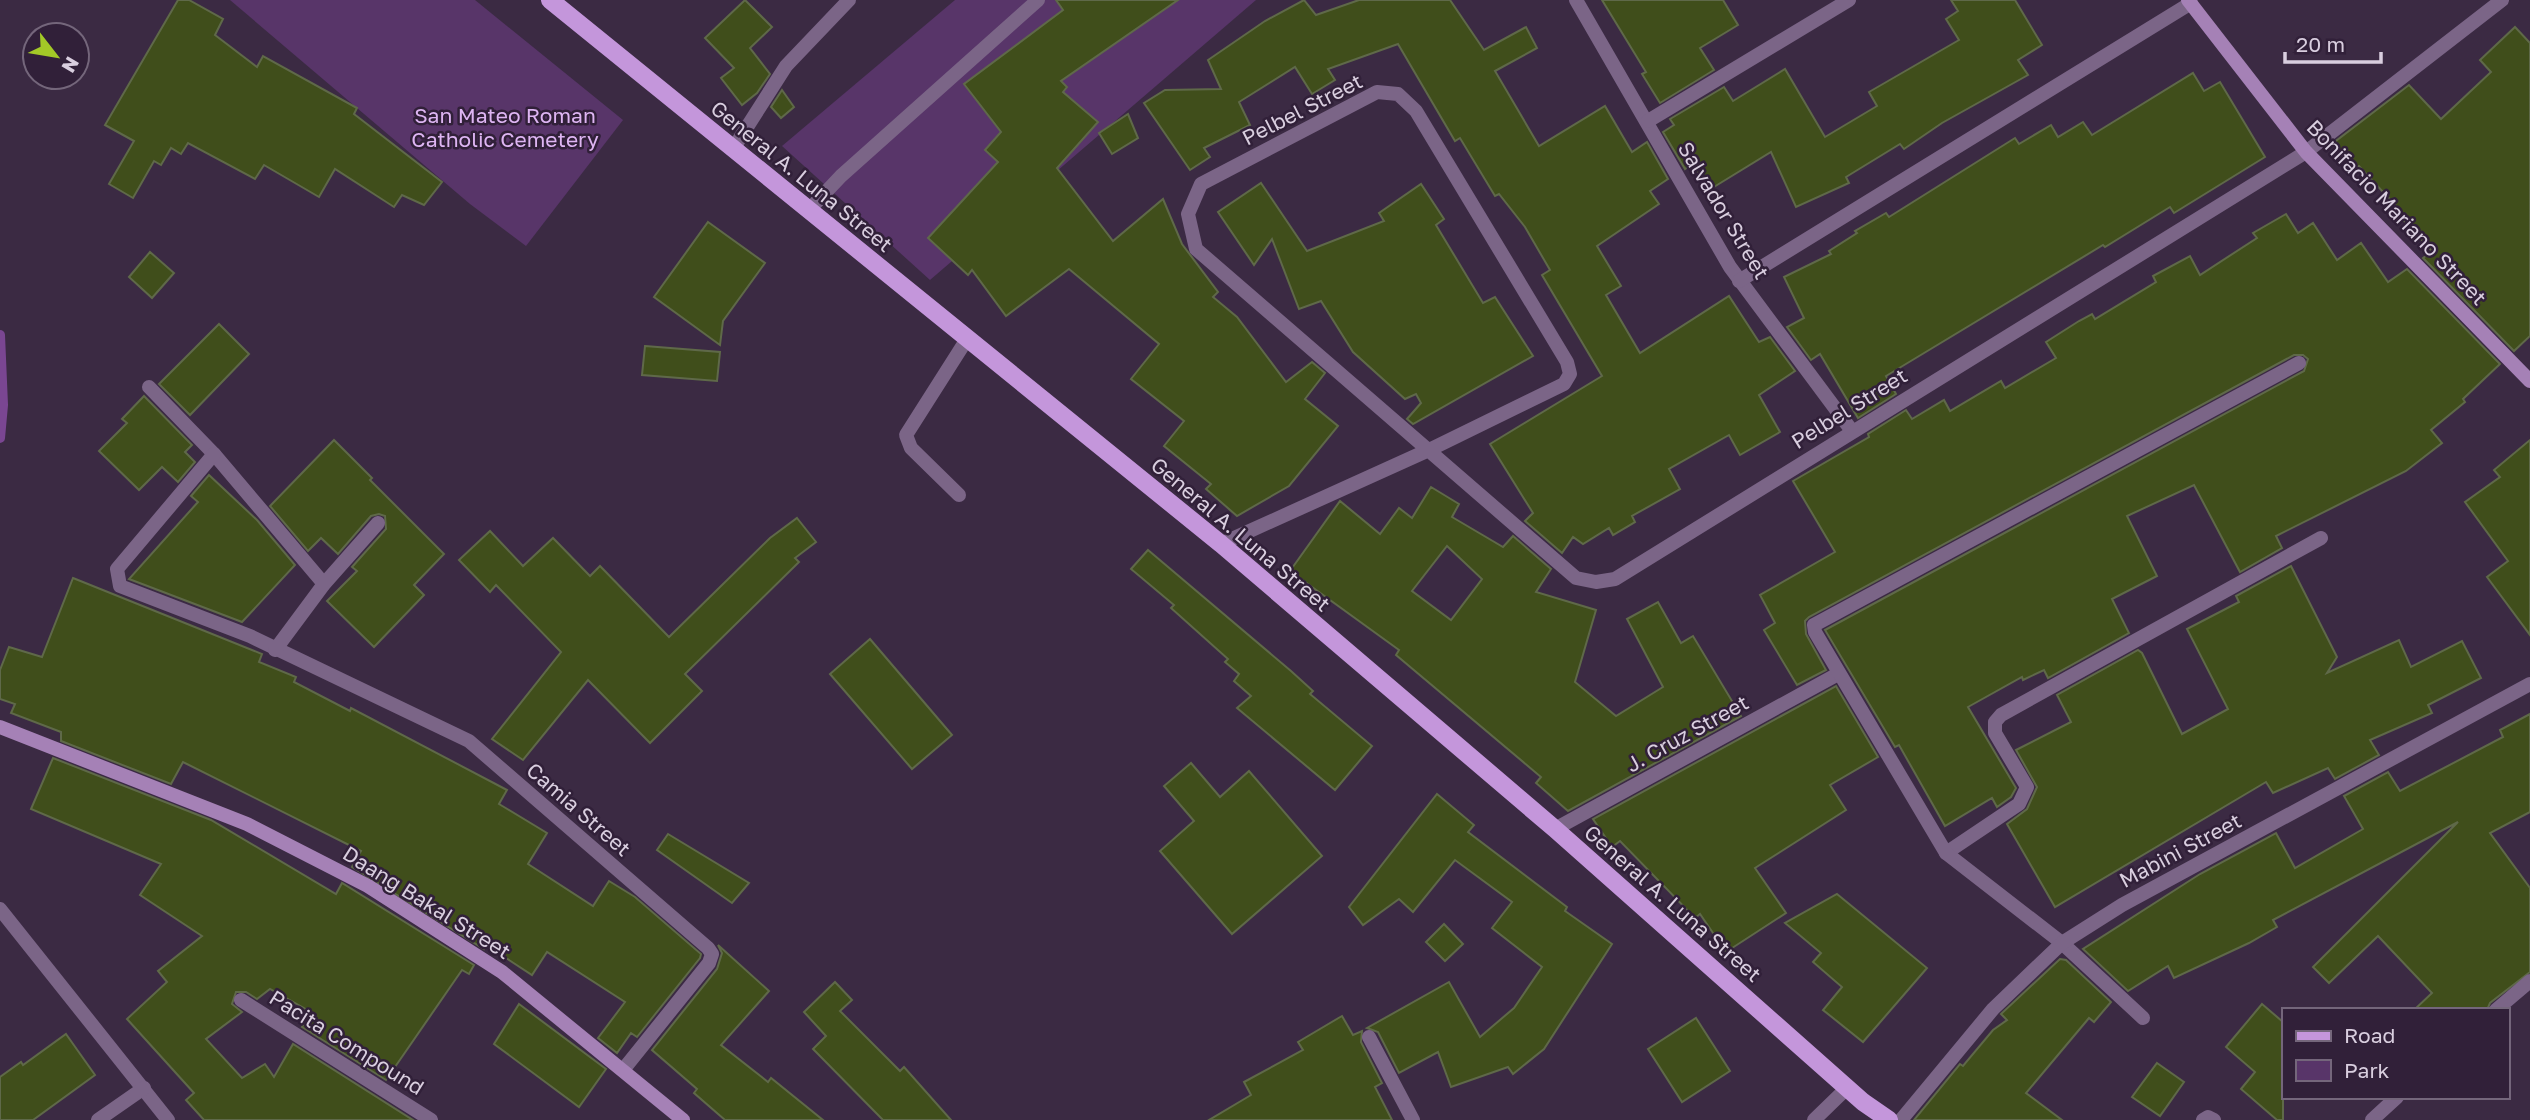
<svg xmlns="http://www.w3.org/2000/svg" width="2530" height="1120" font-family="'Golos Text',sans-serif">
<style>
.green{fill:#583569}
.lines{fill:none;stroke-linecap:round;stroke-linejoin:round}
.stream{stroke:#7a4692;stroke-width:10}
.building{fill:#404e1b;stroke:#5f6949;stroke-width:2;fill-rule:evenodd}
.lane{stroke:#7b6587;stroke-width:14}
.street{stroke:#7b6587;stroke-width:14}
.secondary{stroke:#a581b6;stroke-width:14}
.primary{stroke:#c496db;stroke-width:18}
.labels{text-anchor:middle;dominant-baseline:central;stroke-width:5;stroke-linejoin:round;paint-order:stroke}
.street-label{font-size:21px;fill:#d9cedf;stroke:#312039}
.park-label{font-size:21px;fill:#deb5f3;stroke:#312039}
</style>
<rect width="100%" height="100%" fill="#3b2a43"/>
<g class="green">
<path d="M 230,0 L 475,0 L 623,120 L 526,246 L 470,204 Z"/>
<path d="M 955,0 L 1256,0 L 930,280 L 782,146 Z"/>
</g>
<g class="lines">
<path class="stream" d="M 0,335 L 3,405 L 0,438"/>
</g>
<g class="building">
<path d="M 178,0 L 189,0 L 223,19 L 215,35 L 257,67 L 263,56 L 357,108 L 354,114 L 442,182 L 424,205 L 402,195 L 394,207 L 335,169 L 319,197 L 264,165 L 255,179 L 188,143 L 181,154 L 171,148 L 161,165 L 154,161 L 133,198 L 109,184 L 134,141 L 105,125 Z"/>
<path d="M 745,0 L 772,27 L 750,48 L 770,74 L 757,93 L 742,105 L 721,78 L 734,68 L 705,38 Z"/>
<path d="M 1056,0 L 1178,0 L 1061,81 L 1067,87 L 1063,92 L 1098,122 L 1057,168 L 1113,241 L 1163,199 L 1182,244 L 1218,292 L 1213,297 L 1237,317 L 1286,382 L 1312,362 L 1325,373 L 1305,399 L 1338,426 L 1289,486 L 1237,516 L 1206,489 L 1211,484 L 1164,446 L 1184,421 L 1131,379 L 1159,344 L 1069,269 L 1006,316 L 972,270 L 968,275 L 928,238 L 998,162 L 985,150 L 1001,132 L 964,84 L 1063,10 Z"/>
<path d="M 1304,0 L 1316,15 L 1359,0 L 1450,0 L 1484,50 L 1526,27 L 1537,48 L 1495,71 L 1539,146 L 1605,106 L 1632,152 L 1647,142 L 1668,179 L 1650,191 L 1659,204 L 1597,246 L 1621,286 L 1606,295 L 1640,353 L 1729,296 L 1759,342 L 1770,337 L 1795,371 L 1759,395 L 1780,432 L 1740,455 L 1729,435 L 1669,469 L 1680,489 L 1632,516 L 1635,522 L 1613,535 L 1609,528 L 1583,544 L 1573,537 L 1562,553 L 1525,521 L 1533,513 L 1490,444 L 1602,376 L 1542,275 L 1550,270 L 1525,227 L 1499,194 L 1495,196 L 1460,138 L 1455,141 L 1398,44 L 1328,69 L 1335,80 L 1312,94 L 1295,67 L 1239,102 L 1250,125 L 1204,148 L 1210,157 L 1190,170 L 1144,103 L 1165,90 L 1221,89 L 1208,60 L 1265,21 Z"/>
<path d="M 1602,0 L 1723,0 L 1738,25 L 1700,48 L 1714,70 L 1660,103 L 1642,74 L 1646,72 Z"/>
<path d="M 1951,0 L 2015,0 L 2042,45 L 2018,60 L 2028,75 L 1942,123 L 1904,149 L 1900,144 L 1846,177 L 1849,183 L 1796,207 L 1771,152 L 1709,190 L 1692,164 L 1685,169 L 1663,132 L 1674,125 L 1670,119 L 1724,87 L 1733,101 L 1785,69 L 1825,137 L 1877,106 L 1869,92 L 1959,40 L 1946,19 L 1958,11 Z"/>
<path d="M 2515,27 L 2530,43 L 2530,336 L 2514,351 L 2423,258 L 2432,251 L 2394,210 L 2397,207 L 2359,166 L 2355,169 L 2332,144 L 2409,85 L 2441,119 L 2491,72 L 2480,60 Z"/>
<path d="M 2193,73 L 2204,91 L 2220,82 L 2265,157 L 2174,213 L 2170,207 L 2105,247 L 2103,245 L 1886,376 L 1896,394 L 1858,418 L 1820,354 L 1811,360 L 1787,327 L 1804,318 L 1784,277 L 1831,254 L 1829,251 L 1857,233 L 1855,231 L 1886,213 L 1889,217 L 2015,138 L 2019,144 L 2051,125 L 2058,137 L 2083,122 L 2092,135 Z"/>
<path d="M 782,90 L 794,107 L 781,118 L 771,107 Z"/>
<path d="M 1128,114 L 1138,138 L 1112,154 L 1099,133 Z"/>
<path d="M 1261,183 L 1307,251 L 1384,221 L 1379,213 L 1421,184 L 1444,219 L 1436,225 L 1483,303 L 1495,297 L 1533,356 L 1413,424 L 1407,419 L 1421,403 L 1416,394 L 1405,399 L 1353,352 L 1321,301 L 1299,309 L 1272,239 L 1254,265 L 1218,212 Z"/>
<path d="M 2286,214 L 2298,233 L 2313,223 L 2337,260 L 2361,243 L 2388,282 L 2407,269 L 2500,364 L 2463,399 L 2465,402 L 2431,430 L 2442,443 L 2406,471 L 2276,536 L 2282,548 L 2240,572 L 2194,485 L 2127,516 L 2157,576 L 2112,599 L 2129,633 L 2048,678 L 2044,670 L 2023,680 L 2022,677 L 1968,707 L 2016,788 L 2011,797 L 1997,807 L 1992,798 L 1945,826 L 1899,745 L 1895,747 L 1825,630 L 2304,371 L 2308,359 L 2303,355 L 2294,355 L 1809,617 L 1805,621 L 1806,634 L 1826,670 L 1797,685 L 1764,630 L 1775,623 L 1760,595 L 1835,552 L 1793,481 L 1869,437 L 1868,434 L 1906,410 L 1912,419 L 1944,400 L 1950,411 L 2001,381 L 2005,388 L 2056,358 L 2046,342 L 2079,321 L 2092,314 L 2095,319 L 2156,282 L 2153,276 L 2190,256 L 2200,275 L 2257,238 L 2253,233 Z"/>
<path d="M 708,222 L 765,263 L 723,321 L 720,345 L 654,297 Z"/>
<path d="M 150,252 L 174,273 L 152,298 L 129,277 Z"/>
<path d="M 219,324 L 249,354 L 190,415 L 159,384 Z"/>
<path d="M 645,346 L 720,352 L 717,381 L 642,375 Z"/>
<path d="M 144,396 L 192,445 L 185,452 L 195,462 L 178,482 L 162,467 L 139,490 L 99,451 L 127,423 L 122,419 Z"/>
<path d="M 334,440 L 372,478 L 370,480 L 444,554 L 414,585 L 424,595 L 374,647 L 327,601 L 357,571 L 352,567 L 386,529 L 385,516 L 379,514 L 371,516 L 338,554 L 321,538 L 308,551 L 270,506 Z"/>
<path d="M 2530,440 L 2530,635 L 2487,577 L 2508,561 L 2465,502 L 2500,477 L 2494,470 Z"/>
<path d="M 209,475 L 257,520 L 295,565 L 242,622 L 129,579 L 198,502 L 191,496 Z"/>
<path d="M 1431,487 L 1459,504 L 1452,517 L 1503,547 L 1513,536 L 1551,569 L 1536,592 L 1596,610 L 1575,682 L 1616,716 L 1663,687 L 1627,619 L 1658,602 L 1681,643 L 1693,636 L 1741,716 L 1568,811 L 1536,783 L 1541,777 L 1396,655 L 1399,650 L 1290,571 L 1340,501 L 1380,534 L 1399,508 L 1412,518 ZM 1447,546 L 1482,579 L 1451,620 L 1412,591 Z"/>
<path d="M 797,518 L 816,542 L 795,558 L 799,562 L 685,674 L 702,691 L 650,743 L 588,680 L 523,760 L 492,739 L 561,652 L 496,585 L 490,592 L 459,560 L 490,531 L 523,566 L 553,538 L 590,576 L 600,566 L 669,637 L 770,538 Z"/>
<path d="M 1148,550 L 1291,671 L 1313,691 L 1310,694 L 1372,746 L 1335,790 L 1237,708 L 1251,696 L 1234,681 L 1239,674 L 1225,662 L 1228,659 L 1171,608 L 1174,605 L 1131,569 Z"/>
<path d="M 2291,566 L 2337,657 L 2327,673 L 2399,640 L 2411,667 L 2462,641 L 2481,678 L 2428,705 L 2432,713 L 2370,740 L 2379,755 L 2335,779 L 2328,768 L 2273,793 L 2266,782 L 2055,907 L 2007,824 L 2027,809 L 2037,787 L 2016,750 L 2071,722 L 2057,695 L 2138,650 L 2142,653 L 2182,734 L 2228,709 L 2187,629 L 2239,602 L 2236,596 Z"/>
<path d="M 73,578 L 262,654 L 259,662 L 296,677 L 294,682 L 350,711 L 351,708 L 507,790 L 499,804 L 547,833 L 528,864 L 593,906 L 609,881 L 635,897 L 701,954 L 700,958 L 637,1037 L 631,1033 L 617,1053 L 598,1038 L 625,1002 L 547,952 L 532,975 L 486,945 L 484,949 L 352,867 L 361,851 L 183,762 L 171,784 L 61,741 L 61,732 L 11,713 L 15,704 L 0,699 L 0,670 L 9,647 L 42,657 Z"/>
<path d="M 870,639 L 952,735 L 912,769 L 830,674 Z"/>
<path d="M 1836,686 L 1878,757 L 1830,785 L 1846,810 L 1755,868 L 1786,913 L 1726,952 L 1700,914 L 1695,918 L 1620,841 L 1612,847 L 1593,819 Z"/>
<path d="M 2530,714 L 2530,812 L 2490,833 L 2530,888 L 2530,972 L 2490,1003 L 2487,1010 L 2414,1010 L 2432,993 L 2378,936 L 2329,983 L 2313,967 L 2458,822 L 2273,920 L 2277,927 L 2249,943 L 2174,978 L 2168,966 L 2128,991 L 2083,949 L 2200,874 L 2276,833 L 2295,868 L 2363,829 L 2344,796 L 2388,772 L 2400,791 L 2503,737 L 2500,730 Z"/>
<path d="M 53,758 L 211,820 L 336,894 L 342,883 L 474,965 L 469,974 L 462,970 L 386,1080 L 302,1027 L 311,1012 L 270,989 L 257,999 L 246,992 L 236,992 L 232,1004 L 242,1012 L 206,1039 L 242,1078 L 265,1064 L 274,1077 L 293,1044 L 413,1120 L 204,1120 L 186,1100 L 194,1093 L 127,1019 L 167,982 L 158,971 L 202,936 L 140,895 L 161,864 L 31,809 Z"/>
<path d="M 1191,763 L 1220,797 L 1249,771 L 1322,856 L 1232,934 L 1160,851 L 1194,821 L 1164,786 Z"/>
<path d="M 1437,794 L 1474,825 L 1468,832 L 1567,907 L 1565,911 L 1612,944 L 1544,1049 L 1513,1074 L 1508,1067 L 1451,1087 L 1438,1052 L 1399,1073 L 1378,1032 L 1367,1028 L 1449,982 L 1480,1037 L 1514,1008 L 1542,967 L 1492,928 L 1512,902 L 1455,860 L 1413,912 L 1399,899 L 1363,925 L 1349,907 Z"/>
<path d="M 668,834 L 749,883 L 732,903 L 657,850 Z"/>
<path d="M 1837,894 L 1927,968 L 1863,1042 L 1823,1010 L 1842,987 L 1813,962 L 1821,953 L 1785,923 Z"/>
<path d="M 1444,924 L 1463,944 L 1445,961 L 1426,942 Z"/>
<path d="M 718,945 L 769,991 L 721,1045 L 768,1082 L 771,1078 L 823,1120 L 725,1120 L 694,1093 L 697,1089 L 652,1050 L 717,969 L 722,953 Z"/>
<path d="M 2060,959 L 2066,960 L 2111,1002 L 2094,1022 L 2089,1018 L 2026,1093 L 2062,1120 L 1914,1120 L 1960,1064 L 1963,1066 L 1993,1030 L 2007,1020 L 2001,1014 Z"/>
<path d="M 835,982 L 852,1000 L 840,1011 L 900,1071 L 904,1067 L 951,1120 L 883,1120 L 813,1049 L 826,1036 L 804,1012 Z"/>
<path d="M 519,1004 L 606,1069 L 579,1107 L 494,1044 Z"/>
<path d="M 2262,1004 L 2283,1022 L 2283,1120 L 2277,1120 L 2241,1089 L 2255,1072 L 2226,1047 Z"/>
<path d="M 1342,1016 L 1353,1035 L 1362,1031 L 1361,1042 L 1382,1083 L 1375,1087 L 1392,1120 L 1209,1120 L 1251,1095 L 1244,1082 L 1303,1050 L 1298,1042 Z"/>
<path d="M 1696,1018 L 1730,1071 L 1682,1102 L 1648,1049 Z"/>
<path d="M 66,1034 L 95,1075 L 33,1120 L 0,1120 L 0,1077 L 21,1062 L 23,1065 Z"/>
<path d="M 2157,1063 L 2184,1082 L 2160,1116 L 2132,1097 Z"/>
</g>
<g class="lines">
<g class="lane">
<path d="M 733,149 L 786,66 L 849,0"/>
<path d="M 808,211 L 841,176 L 1038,0"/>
<path d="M 959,495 L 911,448 L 906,435 L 967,339"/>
<path d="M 2203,1120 L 2208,1117 L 2214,1120"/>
</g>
<g class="street">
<path d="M 1576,0 L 1730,267 L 1852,431"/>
<path d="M 1648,121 L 1849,0"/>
<path d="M 1739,281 L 2191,3"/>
<path d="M 149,387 L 214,454 L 324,584"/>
<path d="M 214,454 L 117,569 L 120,586 L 250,636 L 469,741 L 708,948 L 712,954 L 709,963 L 623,1070"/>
<path d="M 1221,544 L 1431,449 L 1564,384 L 1570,374 L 1567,362 L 1416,111 L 1398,94 L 1377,92 L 1201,184 L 1188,214 L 1196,249 L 1576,578 L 1596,582 L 1615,579 L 2306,152 L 2502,0"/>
<path d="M 275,650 L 324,584 L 378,523"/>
<path d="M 1555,829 L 1838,674"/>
<path d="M 1946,853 L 2019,804 L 2027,787 L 1995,733 L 1995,722 L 2001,715 L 2321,538"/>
<path d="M 0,909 L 168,1120"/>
<path d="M 241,1000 L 431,1120"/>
<path d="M 2496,1010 L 2530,981"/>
<path d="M 2143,1018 L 2062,943 L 1946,853 L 1815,632 L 1814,625 L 2299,363"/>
<path d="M 1369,1037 L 1413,1120"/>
<path d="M 98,1120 L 144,1088"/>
<path d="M 1814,1120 L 1848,1087"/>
<path d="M 1901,1120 L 1993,1009 L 2062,943 L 2122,905 L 2530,684"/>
<path d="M 2372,1120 L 2397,1097"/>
</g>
<g class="secondary">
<path d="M 2188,0 L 2306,152 L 2530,381"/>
<path d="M 0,727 L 247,824 L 368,886 L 502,972 L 683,1120"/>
</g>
<path class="primary" d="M 550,0 L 1221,544 L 1555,829 L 1863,1102 L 1889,1120"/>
</g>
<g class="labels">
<g class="street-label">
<text transform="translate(1302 109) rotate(-27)">Pelbel Street</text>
<text transform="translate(802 176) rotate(39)">General A. Luna Street</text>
<text transform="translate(1724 210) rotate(59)">Salvador Street</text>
<text transform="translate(2397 212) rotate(46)">Bonifacio Mariano Street</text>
<text transform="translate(1849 408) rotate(-32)">Pelbel Street</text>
<text transform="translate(1241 534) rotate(40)">General A. Luna Street</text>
<text transform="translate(1687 733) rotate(-29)">J. Cruz Street</text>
<text transform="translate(579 809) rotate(41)">Camia Street</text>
<text transform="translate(2180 850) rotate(-28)">Mabini Street</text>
<text transform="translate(427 902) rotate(32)">Daang Bakal Street</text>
<text transform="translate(1673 903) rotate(41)">General A. Luna Street</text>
<text transform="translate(347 1042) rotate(32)">Pacita Compound</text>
</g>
<g class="park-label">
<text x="505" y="115">San Mateo Roman<tspan x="505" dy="24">Catholic Cemetery</tspan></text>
</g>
</g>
<rect x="2282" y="1008" width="228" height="91" fill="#312039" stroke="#74667b" stroke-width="2"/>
<rect x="2296" y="1031" width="35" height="10" fill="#c496db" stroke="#74667b" stroke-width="2"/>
<text x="2344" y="1043" font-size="21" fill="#d9cedf">Road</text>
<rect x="2296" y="1060" width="35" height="21" fill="#583569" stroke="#74667b" stroke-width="2"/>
<text x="2344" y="1078" font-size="21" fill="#d9cedf">Park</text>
<g transform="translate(56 56) rotate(121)"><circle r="33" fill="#312039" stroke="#74667b" stroke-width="2"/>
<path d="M0-5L12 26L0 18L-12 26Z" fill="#a3c927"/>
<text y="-10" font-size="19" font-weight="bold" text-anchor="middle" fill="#d9cedf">N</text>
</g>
<path d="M2285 52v10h96v-10" fill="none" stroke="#d9cedf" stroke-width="3.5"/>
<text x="2296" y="52" font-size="21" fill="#d9cedf" stroke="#312039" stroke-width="5" paint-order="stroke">20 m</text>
</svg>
